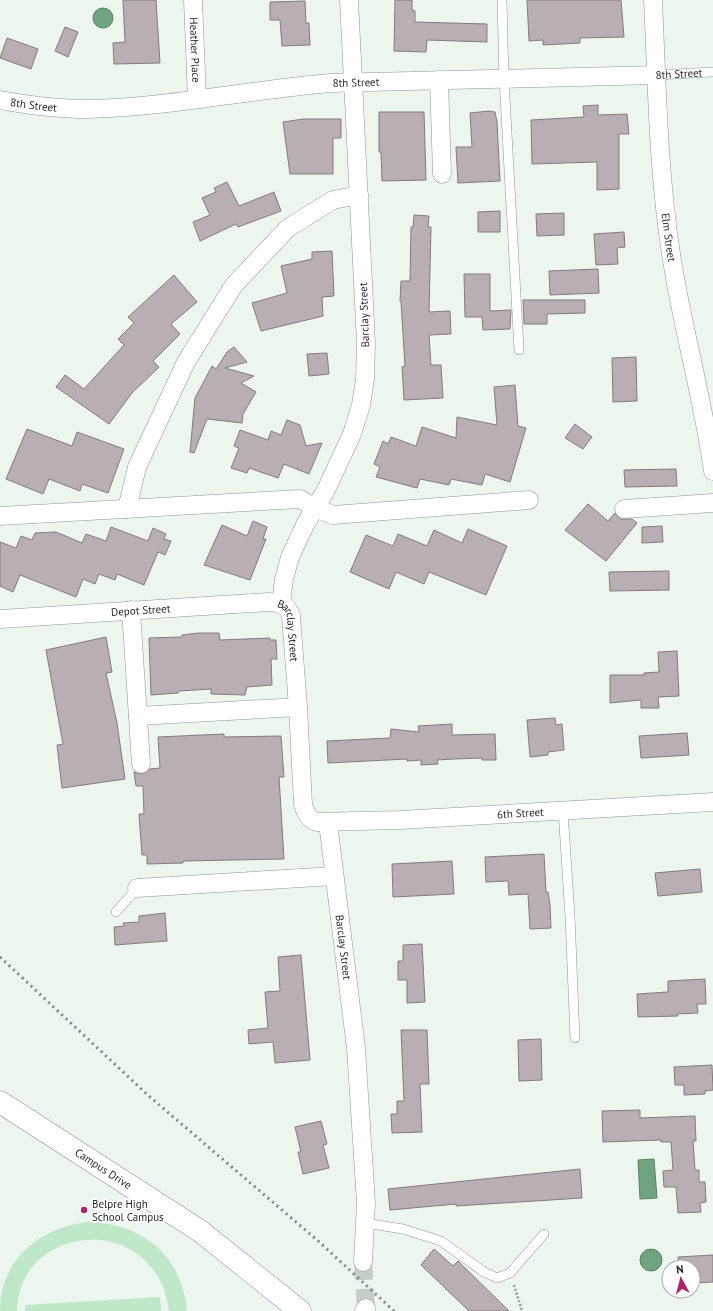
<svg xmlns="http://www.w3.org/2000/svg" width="713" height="1311" font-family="'PT Sans',sans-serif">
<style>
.park{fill:#bfe8cb}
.water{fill:#70a380;stroke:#5a7f66}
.building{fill:#b9afb2;stroke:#847a7d}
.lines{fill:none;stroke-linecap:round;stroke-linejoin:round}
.minor-tunnel{stroke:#c5cec7;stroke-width:18;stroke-dasharray:18 9;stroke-linecap:butt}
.service-casing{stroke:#8e9690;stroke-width:10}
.minor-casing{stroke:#8e9690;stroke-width:19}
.tertiary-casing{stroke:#8e9690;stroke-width:23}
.path{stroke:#959d97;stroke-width:2.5;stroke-dasharray:2 2;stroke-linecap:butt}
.service{stroke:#fff;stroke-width:9}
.minor{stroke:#fff;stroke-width:18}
.tertiary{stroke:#fff;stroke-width:22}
.rail{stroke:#7f8681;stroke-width:3;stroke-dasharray:2 4;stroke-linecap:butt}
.poi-dot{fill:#ad256a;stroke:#fff;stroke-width:1.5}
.labels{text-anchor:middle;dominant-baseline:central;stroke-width:4;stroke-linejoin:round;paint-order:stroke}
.street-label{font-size:11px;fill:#282c29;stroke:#fff}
.poi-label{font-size:11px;fill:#282c29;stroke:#fff;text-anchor:start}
</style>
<rect width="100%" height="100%" fill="#ecf6ef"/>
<g class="park">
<path d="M 87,1222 C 142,1223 182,1255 187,1311 L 169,1311 C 156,1210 19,1222 17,1311 L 0,1311 C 0,1260 39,1228 87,1222 Z"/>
<path d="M 160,1297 L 161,1311 L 25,1311 L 25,1305 Z"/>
</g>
<g class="water">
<circle cx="103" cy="18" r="10"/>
<path d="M 654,1159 L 657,1198 L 640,1199 L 638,1160 Z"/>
<circle cx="651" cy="1260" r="11"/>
</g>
<g class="building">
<path d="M 123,0 L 156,0 L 160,63 L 114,64 L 113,43 L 125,42 Z"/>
<path d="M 395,0 L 412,0 L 412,10 L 415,11 L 415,22 L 487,24 L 487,42 L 427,40 L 426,52 L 394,51 Z"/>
<path d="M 527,0 L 621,0 L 624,37 L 580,38 L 580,43 L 543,45 L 543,40 L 529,41 Z"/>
<path d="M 305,1 L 306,23 L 309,23 L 310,45 L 282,46 L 280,20 L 270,20 L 270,2 Z"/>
<path d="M 65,27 L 78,32 L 68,57 L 55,51 Z"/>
<path d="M 7,38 L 38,49 L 31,69 L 0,58 Z"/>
<path d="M 598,105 L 598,115 L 627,114 L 629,134 L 619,134 L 619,189 L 597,190 L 597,162 L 532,164 L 531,120 L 584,117 L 583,106 Z"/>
<path d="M 489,111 L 495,112 L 497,122 L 500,181 L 458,183 L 456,147 L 472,147 L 470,113 Z"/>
<path d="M 379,112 L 424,112 L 426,180 L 382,181 L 381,152 L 379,152 Z"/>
<path d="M 303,119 L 341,119 L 341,138 L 333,138 L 333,174 L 290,174 L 283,122 Z"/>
<path d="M 227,182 L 239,206 L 274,192 L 281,211 L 238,227 L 236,224 L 200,241 L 193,222 L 210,215 L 202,198 L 216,192 L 214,188 Z"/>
<path d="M 500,211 L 500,232 L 478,232 L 478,212 Z"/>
<path d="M 564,213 L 564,235 L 537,236 L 536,214 Z"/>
<path d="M 414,215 L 429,216 L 428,227 L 431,227 L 429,312 L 450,311 L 451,334 L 429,335 L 431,365 L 441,365 L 443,398 L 404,400 L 402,367 L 405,366 L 401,302 L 400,301 L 401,281 L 410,281 L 411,227 L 413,227 Z"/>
<path d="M 624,232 L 625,247 L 617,248 L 618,264 L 596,265 L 594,234 Z"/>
<path d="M 332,251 L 334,296 L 322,297 L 323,316 L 261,331 L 252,303 L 287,293 L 281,266 L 312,259 L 312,252 Z"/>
<path d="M 598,269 L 599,293 L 550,295 L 549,271 Z"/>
<path d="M 464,274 L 490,274 L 490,311 L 511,310 L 510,329 L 483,330 L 482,317 L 465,317 Z"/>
<path d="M 174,275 L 197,302 L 171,324 L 180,334 L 153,361 L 159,367 L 132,393 L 109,424 L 56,387 L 65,375 L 84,389 L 124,345 L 118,339 L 134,323 L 128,317 Z"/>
<path d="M 523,300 L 585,300 L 585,313 L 547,314 L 547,324 L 524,324 Z"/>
<path d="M 234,347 L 247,362 L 225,368 L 254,376 L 241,383 L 256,392 L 243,414 L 242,423 L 207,419 L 194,453 L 190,452 L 195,398 L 212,366 L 216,369 L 227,352 Z"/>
<path d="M 327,353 L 329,374 L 309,376 L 307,354 Z"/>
<path d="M 636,357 L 637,401 L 613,402 L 612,358 Z"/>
<path d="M 515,385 L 518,426 L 526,428 L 510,482 L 485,474 L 482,485 L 451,479 L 449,485 L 420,479 L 417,488 L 376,477 L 380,467 L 374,464 L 383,441 L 388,444 L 391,437 L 416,446 L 422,427 L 456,438 L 457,417 L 497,425 L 494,387 Z"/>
<path d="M 287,420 L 300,425 L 306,446 L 322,443 L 309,474 L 284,464 L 278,478 L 249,468 L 247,473 L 231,468 L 239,448 L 234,446 L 240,430 L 268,440 L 271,431 L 281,435 Z"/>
<path d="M 575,424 L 592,437 L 583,449 L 565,438 Z"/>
<path d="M 27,429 L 72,446 L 77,432 L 124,449 L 108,493 L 82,484 L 80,491 L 49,479 L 43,494 L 6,479 Z"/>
<path d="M 676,469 L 677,486 L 625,487 L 624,470 Z"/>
<path d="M 588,504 L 608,521 L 615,513 L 620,519 L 632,519 L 637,523 L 606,561 L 565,530 Z"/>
<path d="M 253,521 L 267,527 L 263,539 L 266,539 L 250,580 L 204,565 L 222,525 L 247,536 Z"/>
<path d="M 662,526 L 663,542 L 642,543 L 642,527 Z"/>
<path d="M 111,527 L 148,541 L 153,528 L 166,534 L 164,539 L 171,541 L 165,555 L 158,552 L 144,585 L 117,574 L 115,580 L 99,574 L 95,584 L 83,579 L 76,597 L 20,575 L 13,592 L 0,586 L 0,542 L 16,548 L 21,536 L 32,540 L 35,533 L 56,532 L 82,543 L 86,534 L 106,541 Z"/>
<path d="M 468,529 L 507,546 L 486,595 L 429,572 L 424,584 L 396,572 L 389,589 L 350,572 L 366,535 L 393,546 L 398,534 L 427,546 L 434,530 L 462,543 Z"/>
<path d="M 669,571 L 669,590 L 610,591 L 609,572 Z"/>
<path d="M 198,633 L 219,633 L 220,640 L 270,638 L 270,640 L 276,640 L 277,659 L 271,659 L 272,685 L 247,687 L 245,695 L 211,694 L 211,689 L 179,691 L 178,693 L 151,695 L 149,638 L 182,637 L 182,635 Z"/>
<path d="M 106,637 L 112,672 L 106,673 L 117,723 L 125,779 L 62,788 L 57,745 L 63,744 L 46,650 Z"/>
<path d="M 677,651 L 679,696 L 658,697 L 659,708 L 641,708 L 641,700 L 610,703 L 610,675 L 644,675 L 644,673 L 659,672 L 658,652 Z"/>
<path d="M 555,718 L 556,725 L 562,724 L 564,750 L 548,752 L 548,755 L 530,757 L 527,720 Z"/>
<path d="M 452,724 L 452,735 L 495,734 L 496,760 L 482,760 L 482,758 L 454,759 L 437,760 L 438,764 L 421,765 L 421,760 L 407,761 L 407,759 L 328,763 L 327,741 L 390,738 L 391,729 L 419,732 L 418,726 Z"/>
<path d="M 687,733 L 689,755 L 641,758 L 639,736 Z"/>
<path d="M 224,734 L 224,737 L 281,736 L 284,777 L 279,777 L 284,859 L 183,861 L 183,863 L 147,864 L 147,855 L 142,855 L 139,814 L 144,814 L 143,786 L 136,786 L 134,772 L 142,774 L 150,769 L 160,768 L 158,737 Z"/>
<path d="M 544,854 L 546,892 L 548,892 L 550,904 L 551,928 L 530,929 L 528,894 L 509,895 L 508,881 L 486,882 L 485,857 Z"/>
<path d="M 452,861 L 454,894 L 393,897 L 392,864 Z"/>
<path d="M 700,869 L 702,892 L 658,896 L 655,873 Z"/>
<path d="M 165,913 L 167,941 L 115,945 L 114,927 L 124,926 L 123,923 L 139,922 L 139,916 Z"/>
<path d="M 422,944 L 425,1002 L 407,1003 L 407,980 L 398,980 L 398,961 L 403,961 L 403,945 Z"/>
<path d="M 301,955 L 310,1060 L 275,1063 L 273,1042 L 249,1044 L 248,1030 L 268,1028 L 265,992 L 280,991 L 278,957 Z"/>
<path d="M 705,979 L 706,1004 L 697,1004 L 698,1013 L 677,1014 L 678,1016 L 638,1017 L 637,994 L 668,992 L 668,981 Z"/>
<path d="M 401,1030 L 427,1030 L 429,1084 L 420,1084 L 422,1132 L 392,1133 L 391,1114 L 397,1114 L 397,1101 L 404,1101 Z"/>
<path d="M 541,1039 L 542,1080 L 519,1081 L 518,1040 Z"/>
<path d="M 712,1065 L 713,1090 L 705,1091 L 705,1094 L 684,1095 L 684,1085 L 675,1085 L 674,1067 Z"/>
<path d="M 640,1110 L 640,1118 L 695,1116 L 696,1141 L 693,1141 L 695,1170 L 699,1170 L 699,1182 L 705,1182 L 706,1202 L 700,1203 L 701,1212 L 678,1213 L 676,1187 L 664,1187 L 663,1171 L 673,1170 L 671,1142 L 661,1142 L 661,1140 L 603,1142 L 602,1111 Z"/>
<path d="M 321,1121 L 327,1144 L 323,1145 L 329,1168 L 303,1174 L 298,1152 L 301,1152 L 295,1127 Z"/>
<path d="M 580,1169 L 582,1198 L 456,1206 L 456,1204 L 390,1210 L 388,1189 Z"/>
<path d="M 434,1249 L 453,1266 L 458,1261 L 509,1311 L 469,1311 L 421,1265 Z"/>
<path d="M 713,1255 L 713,1282 L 693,1283 L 693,1267 L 679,1267 L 678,1257 Z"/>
</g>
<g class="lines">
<path class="minor-tunnel" d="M 363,1262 L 366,1308"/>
<g class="service-casing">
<g id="service">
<path d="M 502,0 L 504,79 L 519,350"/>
<path id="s1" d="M 657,75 L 713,72"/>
<path d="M 563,810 L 570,916 L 575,1038"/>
<path d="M 116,912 L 137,888"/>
<path d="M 365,1223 L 403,1229 L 441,1241 L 484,1272 L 497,1278 L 510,1273 L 544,1234"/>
</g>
</g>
<g class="minor-casing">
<g id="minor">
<path id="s2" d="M 193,0 L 197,99"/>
<path id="s3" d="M 653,0 C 657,85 658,170 671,254 C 682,327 703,398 713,471"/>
<path d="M 439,80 L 442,174"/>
<path id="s4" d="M 0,100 C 29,105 58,109 88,109 C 169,107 249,90 330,83 L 657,75"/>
<path d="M 127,509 L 137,467 L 186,362 L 234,285 L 288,228 L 333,200 L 359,195"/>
<path d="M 624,509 L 713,503"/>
<path d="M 0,516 L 300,499 L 315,508 L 333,515 L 529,500"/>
<path d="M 281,603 L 284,579 L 290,557 L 305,525 L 326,490 L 352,434 L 361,405 L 365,379 L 366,344 L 349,0"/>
<path d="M 131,610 L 141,764"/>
<path id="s5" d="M 0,619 L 269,602 C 280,603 288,604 291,616 L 298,707 L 303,804 C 305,812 308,819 317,822 L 400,820 L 713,802"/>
<path d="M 138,716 L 298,707"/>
<path id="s6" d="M 328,823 L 356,1048 L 366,1203 L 363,1262"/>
<path d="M 137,888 L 334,876"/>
<path d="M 364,1311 L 366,1308"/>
</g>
</g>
<g class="tertiary-casing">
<g id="tertiary">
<path id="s7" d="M 0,1102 L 200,1231 L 300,1311"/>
</g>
</g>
<path class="path" d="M 514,1285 L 522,1311"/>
<use href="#service" class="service"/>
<use href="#minor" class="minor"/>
<use href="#tertiary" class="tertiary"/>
<path class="rail" d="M 0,957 L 150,1097 L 317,1240 L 394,1311"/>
</g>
<circle class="poi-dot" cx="84" cy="1210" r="4"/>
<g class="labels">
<g class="street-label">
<text stroke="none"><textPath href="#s2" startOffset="50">Heather Place</textPath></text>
<text stroke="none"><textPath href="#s1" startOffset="22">8th Street</textPath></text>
<text stroke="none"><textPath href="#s4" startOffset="358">8th Street</textPath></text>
<text stroke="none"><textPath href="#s4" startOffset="34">8th Street</textPath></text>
<text stroke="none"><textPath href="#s3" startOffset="238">Elm Street</textPath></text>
<text transform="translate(364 315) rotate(-92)">Barclay Street</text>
<text stroke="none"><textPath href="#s5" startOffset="141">Depot Street</textPath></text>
<text stroke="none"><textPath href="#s5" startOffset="311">Barclay Street</textPath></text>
<text stroke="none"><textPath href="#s5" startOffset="714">6th Street</textPath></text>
<text stroke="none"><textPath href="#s6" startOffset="125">Barclay Street</textPath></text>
<text stroke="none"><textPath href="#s7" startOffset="123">Campus Drive</textPath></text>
</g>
<g class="poi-label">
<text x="92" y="1204">Belpre High<tspan x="92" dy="13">School Campus</tspan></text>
</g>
</g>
<g transform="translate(681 1279) rotate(353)"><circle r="19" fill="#ffffff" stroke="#a9aba9"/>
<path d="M0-3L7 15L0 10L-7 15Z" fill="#ad256a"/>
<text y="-6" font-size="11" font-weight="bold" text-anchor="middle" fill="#282c29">N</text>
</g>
</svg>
